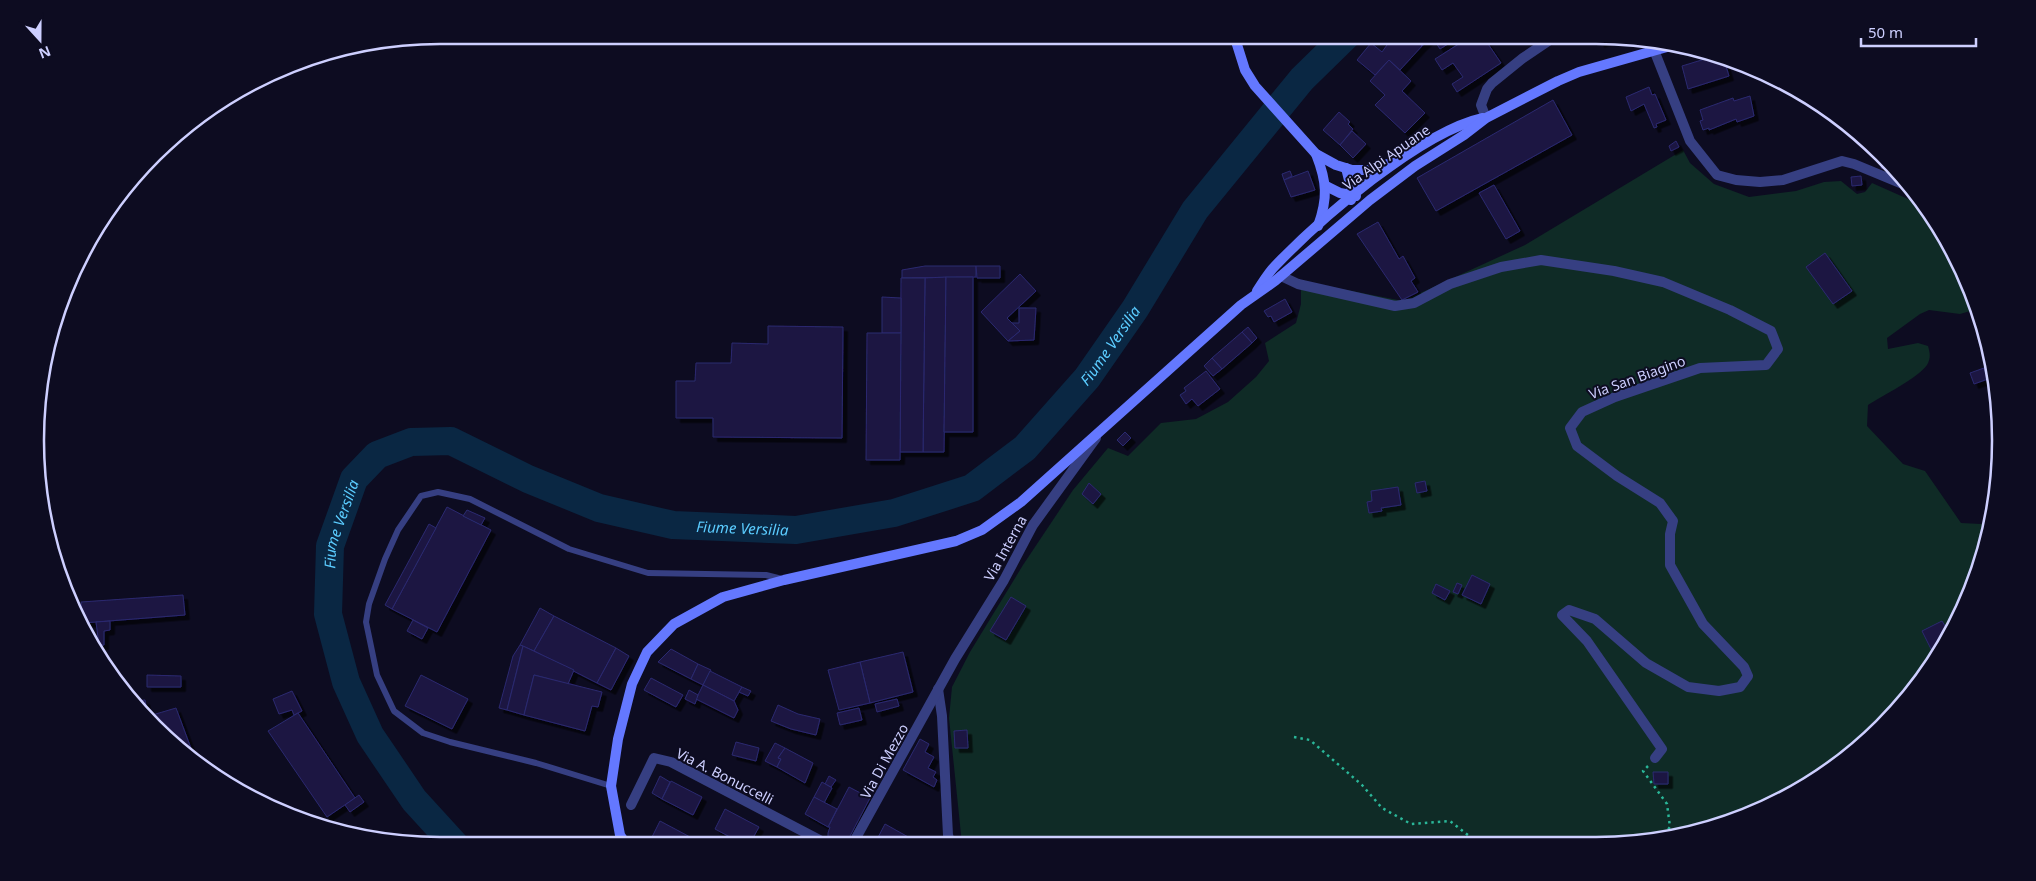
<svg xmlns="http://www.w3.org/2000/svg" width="2036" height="881" font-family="'Noto Sans',sans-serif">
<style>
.green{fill:#0f2b26}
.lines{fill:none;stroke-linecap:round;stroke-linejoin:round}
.river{stroke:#0a2743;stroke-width:28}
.building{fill:#1a1843;stroke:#2c2970;filter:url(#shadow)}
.path{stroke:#2ab698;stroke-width:2.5;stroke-dasharray:2.5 4;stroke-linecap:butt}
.service{stroke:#363f82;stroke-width:6}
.minor{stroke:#363f82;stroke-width:10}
.secondary{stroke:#6478ff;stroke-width:10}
.labels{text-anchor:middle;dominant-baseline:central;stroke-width:4;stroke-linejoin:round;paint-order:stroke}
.street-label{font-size:14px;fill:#cdcfff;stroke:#0d0c21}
.water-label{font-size:15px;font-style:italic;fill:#5bccff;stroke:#0d0c21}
.rim{fill:none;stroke:#cdcfff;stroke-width:2.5}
</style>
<defs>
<filter id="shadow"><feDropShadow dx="4.5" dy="4.5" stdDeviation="0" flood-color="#0009"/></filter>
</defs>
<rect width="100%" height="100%" fill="#0d0c21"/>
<path class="green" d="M 1683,150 L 1690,163 L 1714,184 L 1749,197 L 1796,191 L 1824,182 L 1841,181 L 1857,194 L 1865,192 L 1872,183 L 1926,207 L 1959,261 L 1977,309 L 1960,314 L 1929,310 L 1920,314 L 1887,338 L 1888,349 L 1918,343 L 1928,346 C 1930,353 1931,358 1927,365 C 1918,378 1882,396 1868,405 L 1867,426 L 1903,464 L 1925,471 L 1961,523 L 1981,524 L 1993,514 L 1979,571 L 1932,666 L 1843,762 L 1751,815 L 1649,842 L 962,844 L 949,718 L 952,687 L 970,652 L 1023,565 L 1073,490 L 1108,448 L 1128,456 L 1161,423 L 1196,419 L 1228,402 L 1256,377 L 1269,361 L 1265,343 L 1296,323 L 1301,304 L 1301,281 L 1403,301 L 1525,245 Z"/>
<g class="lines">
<path class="river" id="s1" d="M 456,846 L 414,800 L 370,735 L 346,682 L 328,614 L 330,546 L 354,479 L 377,455 L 411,442 L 451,441 L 528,479 L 599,508 L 673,525 L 796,530 L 894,513 L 972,488 L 1025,448 L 1087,378 L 1135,309 L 1195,210 L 1302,79 L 1347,35"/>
</g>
<g class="building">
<path d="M 1394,35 L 1411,35 L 1422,46 L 1400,70 L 1389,60 L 1375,75 L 1357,60 L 1371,43 L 1382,52 Z"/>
<path d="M 1411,35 L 1431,35 L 1432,37 L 1422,46 Z"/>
<path d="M 1431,35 L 1462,35 L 1440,49 Z"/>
<path d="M 1473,35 L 1482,35 L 1501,63 L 1457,92 L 1452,84 L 1463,77 L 1453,63 L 1442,70 L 1435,59 Z"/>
<path d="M 1597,35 L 1615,38 L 1600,43 Z"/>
<path d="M 1718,55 L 1723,56 L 1729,76 L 1688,89 L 1682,66 Z"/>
<path d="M 1389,60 L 1411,81 L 1402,91 L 1425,113 L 1405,133 L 1375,105 L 1385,95 L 1370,81 Z"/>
<path d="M 1649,87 L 1652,95 L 1655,94 L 1666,120 L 1656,124 L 1657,127 L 1654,128 L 1644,104 L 1631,111 L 1626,97 Z"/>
<path d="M 1750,96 L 1754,116 L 1737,122 L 1736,119 L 1709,130 L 1709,128 L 1703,130 L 1700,121 L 1703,120 L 1700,110 L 1733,98 L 1734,101 Z"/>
<path d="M 1553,100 L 1572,135 L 1436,211 L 1417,178 Z"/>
<path d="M 1339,112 L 1350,122 L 1348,124 L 1353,129 L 1340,145 L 1323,130 Z"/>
<path d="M 1352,131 L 1366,144 L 1353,158 L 1340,145 Z"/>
<path d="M 1676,141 L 1679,147 L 1671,151 L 1669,146 Z"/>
<path d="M 1879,153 L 1896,171 L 1881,168 L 1883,158 L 1878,157 Z"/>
<path d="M 1290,171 L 1292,176 L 1284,180 L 1282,174 Z"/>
<path d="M 1308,171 L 1315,190 L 1291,197 L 1284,180 Z"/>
<path d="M 1861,176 L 1862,185 L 1852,186 L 1851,177 Z"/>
<path d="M 1494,185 L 1520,231 L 1506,239 L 1479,193 Z"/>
<path d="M 1378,222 L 1399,259 L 1403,256 L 1415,278 L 1411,281 L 1418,292 L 1402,300 L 1357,234 Z"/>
<path d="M 1825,253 L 1852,291 L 1833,304 L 1806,267 Z"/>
<path d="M 925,266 L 976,266 L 976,277 L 902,278 L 902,270 Z"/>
<path d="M 976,266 L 1000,266 L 1000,278 L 977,278 Z"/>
<path d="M 1020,274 L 1036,291 L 1007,318 L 1020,331 L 1008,341 L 981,312 Z"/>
<path d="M 946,277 L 944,452 L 923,452 L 925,278 Z"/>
<path d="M 946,277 L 973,277 L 973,432 L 944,432 Z"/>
<path d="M 901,278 L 925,278 L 923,452 L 900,452 Z"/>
<path d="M 882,297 L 901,298 L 901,333 L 882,333 Z"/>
<path d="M 1285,299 L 1292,312 L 1274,322 L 1271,316 L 1268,317 L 1264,311 Z"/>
<path d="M 1019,308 L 1036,308 L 1034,340 L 1008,341 L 1020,331 L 1012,323 L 1019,323 Z"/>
<path d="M 768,326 L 843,327 L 842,438 L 713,437 L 713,418 L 676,418 L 676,381 L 695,381 L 696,363 L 731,363 L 732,343 L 768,344 Z"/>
<path d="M 1248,327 L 1257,338 L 1252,343 L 1242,332 Z"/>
<path d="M 1242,332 L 1252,343 L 1222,369 L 1212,358 Z"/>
<path d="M 867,333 L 901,333 L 900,460 L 866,460 Z"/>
<path d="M 1212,358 L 1222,369 L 1213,376 L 1204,366 Z"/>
<path d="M 1984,368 L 1988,379 L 1974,384 L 1970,373 Z"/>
<path d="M 1206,371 L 1220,389 L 1198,406 L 1192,399 L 1186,404 L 1180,395 L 1186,391 L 1184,388 Z"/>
<path d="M 1125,432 L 1131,438 L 1123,446 L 1117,440 Z"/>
<path d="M 1425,481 L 1427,491 L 1417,493 L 1415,483 Z"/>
<path d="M 1089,483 L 1101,494 L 1093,504 L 1082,494 Z"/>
<path d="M 1398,487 L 1401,505 L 1381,508 L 1382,511 L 1369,513 L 1367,502 L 1372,501 L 1371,491 Z"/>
<path d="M 447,507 L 491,530 L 437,632 L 392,609 Z"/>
<path d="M 467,510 L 485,518 L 481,525 L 463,516 Z"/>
<path d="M 429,524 L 436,528 L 392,609 L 385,605 Z"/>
<path d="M 1472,575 L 1490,584 L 1481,604 L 1462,595 Z"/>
<path d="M 1457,583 L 1462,585 L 1458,594 L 1453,592 Z"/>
<path d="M 1436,584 L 1450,591 L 1445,600 L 1432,593 Z"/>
<path d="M 183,595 L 185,615 L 83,623 L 81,602 Z"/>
<path d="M 1011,597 L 1026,606 L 1006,640 L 990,631 Z"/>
<path d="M 540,608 L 554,616 L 534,651 L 520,645 Z"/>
<path d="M 554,616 L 616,648 L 597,683 L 534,651 Z"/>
<path d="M 413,620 L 428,628 L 422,639 L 407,631 Z"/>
<path d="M 110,621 L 110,630 L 104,631 L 104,645 L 99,645 L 96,622 Z"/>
<path d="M 1942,621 L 1949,633 L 1944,642 L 1931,649 L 1922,631 Z"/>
<path d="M 520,645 L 523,646 L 507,710 L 499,708 L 513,656 Z"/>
<path d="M 523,646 L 574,670 L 568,684 L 534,675 L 524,715 L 507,710 Z"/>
<path d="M 616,648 L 629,656 L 611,690 L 597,683 Z"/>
<path d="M 671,649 L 698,664 L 691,679 L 658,662 Z"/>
<path d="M 903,652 L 913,692 L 870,703 L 860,662 Z"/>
<path d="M 860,662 L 870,703 L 839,710 L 828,670 Z"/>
<path d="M 698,664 L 711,670 L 703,685 L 691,679 Z"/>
<path d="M 710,671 L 742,687 L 734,701 L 703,685 Z"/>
<path d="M 147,675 L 181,676 L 181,687 L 147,687 Z"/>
<path d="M 421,675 L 468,699 L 452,729 L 405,706 Z"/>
<path d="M 534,675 L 602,692 L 598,707 L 592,706 L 585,731 L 524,715 Z"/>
<path d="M 651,678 L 683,695 L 676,707 L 644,690 Z"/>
<path d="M 703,685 L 734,701 L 738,710 L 734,718 L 696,699 Z"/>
<path d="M 742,687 L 751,691 L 748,696 L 739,692 Z"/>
<path d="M 689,690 L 698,695 L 695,704 L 685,699 Z"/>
<path d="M 292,691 L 302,711 L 294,715 L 292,710 L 279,714 L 273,699 Z"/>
<path d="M 897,699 L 899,706 L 877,712 L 875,704 Z"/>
<path d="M 145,700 L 146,706 L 141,707 L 136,701 Z"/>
<path d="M 778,705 L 798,714 L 820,719 L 816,735 L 791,729 L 771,721 Z"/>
<path d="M 176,708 L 192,751 L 185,754 L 173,746 L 149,716 Z"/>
<path d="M 859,708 L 862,720 L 840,725 L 837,713 Z"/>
<path d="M 298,713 L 355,798 L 327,817 L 268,731 Z"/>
<path d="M 967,730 L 968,748 L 955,748 L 954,731 Z"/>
<path d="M 920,739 L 929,744 L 925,752 L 934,757 L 928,768 L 936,772 L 933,777 L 937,780 L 934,787 L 903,770 Z"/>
<path d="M 736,742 L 759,748 L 756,761 L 732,755 Z"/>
<path d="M 775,743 L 785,748 L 778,758 L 781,759 L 777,767 L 765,761 Z"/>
<path d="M 785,748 L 813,763 L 805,783 L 777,767 L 781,759 L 778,758 Z"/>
<path d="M 1653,772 L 1668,772 L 1668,784 L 1654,784 Z"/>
<path d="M 660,776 L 670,782 L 662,799 L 652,793 Z"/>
<path d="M 829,776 L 836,780 L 831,787 L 825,784 Z"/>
<path d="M 671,781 L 702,797 L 693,815 L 662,799 Z"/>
<path d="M 822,782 L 832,788 L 824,803 L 814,797 Z"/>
<path d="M 849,787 L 870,798 L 849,838 L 847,837 L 838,844 L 833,843 L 828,839 L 828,833 L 830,827 L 828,827 Z"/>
<path d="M 359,795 L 364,802 L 350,812 L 345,805 Z"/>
<path d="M 814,797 L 837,809 L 828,827 L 805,814 Z"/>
<path d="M 725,809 L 759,827 L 749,845 L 745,845 L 715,829 Z"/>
<path d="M 660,821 L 692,838 L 688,845 L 667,845 L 652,837 Z"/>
<path d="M 885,824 L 910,838 L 906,845 L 874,845 Z"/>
</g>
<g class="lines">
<g class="path">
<path d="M 1294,737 L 1310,740 L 1362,785 L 1382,808 L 1411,824 L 1450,821 L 1478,843"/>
<path d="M 1648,766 L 1643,771 L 1667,804 L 1670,827 L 1661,839"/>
</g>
<path class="service" d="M 611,786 L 536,763 L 450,742 L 423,733 L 394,711 L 377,675 L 366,622 L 369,604 L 385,559 L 398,530 L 421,496 L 438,492 L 470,499 L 569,549 L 648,573 L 766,575 L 782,579"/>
<g class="minor">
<path d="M 1654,50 L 1690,141 L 1717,175 L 1736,180 L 1760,182 L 1783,180 L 1842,161 L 1854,164 L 1912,188"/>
<path d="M 1486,118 L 1481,105 L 1487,89 L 1492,83 L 1523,58 L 1557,35"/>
<path d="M 1281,276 L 1298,284 L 1395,306 L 1414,303 L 1450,284 L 1501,267 L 1541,260 L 1614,271 L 1663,282 L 1730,310 L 1771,331 L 1778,349 L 1766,365 L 1700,368 L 1615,397 L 1582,412 L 1570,428 L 1577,446 L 1617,476 L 1660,503 L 1673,521 L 1670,534 L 1670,565 L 1703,624 L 1744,667 L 1748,676 L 1740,687 L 1719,691 L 1688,687 L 1646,663 L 1595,619 L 1569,610 L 1562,615 L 1587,641 L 1662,749 L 1655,758"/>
<path d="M 938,689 L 942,716 L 948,835 L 951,845"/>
<path d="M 631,805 L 654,758 L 671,762 L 829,845"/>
<path d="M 852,845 L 955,659 L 1004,580 L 1033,525 L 1096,438"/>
</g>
<g class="secondary">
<path d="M 1234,35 L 1245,70 L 1255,86 L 1316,154 L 1336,165 L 1352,170 L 1368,170 L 1391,163"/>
<path d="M 1316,154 C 1327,182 1328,198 1318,226"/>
<path d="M 1346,168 L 1353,196 L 1351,200"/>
<path d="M 1326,186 L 1340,193 L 1356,196"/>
<path d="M 1257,291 C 1263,282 1268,273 1275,266 C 1320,219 1420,132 1483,118"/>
<path d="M 627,845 L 620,835 L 611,786 L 618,739 L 632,684 L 647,652 L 674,624 L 723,597 L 784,580 L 956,541 L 982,530 L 1021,502 L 1241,305 L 1275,281 L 1370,200 L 1415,166 L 1464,135 L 1486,118 L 1558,81 L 1579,72 L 1667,47"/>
</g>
</g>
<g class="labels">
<g class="street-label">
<text transform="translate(1386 157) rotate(-35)">Via Alpi Apuane</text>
<text transform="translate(1637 377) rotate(-20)">Via San Biagino</text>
<text transform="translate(1005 548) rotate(-61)">Via Interna</text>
<text transform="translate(884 761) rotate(-61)">Via Di Mezzo</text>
<text transform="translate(725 776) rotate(27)">Via A. Bonuccelli</text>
</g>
<g class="water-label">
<text stroke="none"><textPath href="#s1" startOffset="1261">Fiume Versilia</textPath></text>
<text stroke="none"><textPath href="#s1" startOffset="361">Fiume Versilia</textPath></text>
<text stroke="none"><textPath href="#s1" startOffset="826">Fiume Versilia</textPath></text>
</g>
</g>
<path d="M0 0H2036V881H0ZM440 44H1596A396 396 0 0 1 1992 440V441A396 396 0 0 1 1596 837H440A396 396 0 0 1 44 441V440A396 396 0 0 1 440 44Z" fill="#0d0c21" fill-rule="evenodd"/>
<path class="rim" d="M440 44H1596A396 396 0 0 1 1992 440V441A396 396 0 0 1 1596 837H440A396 396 0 0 1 44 441V440A396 396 0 0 1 440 44Z"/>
<g transform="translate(40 40) rotate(159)" stroke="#0d0c21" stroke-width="4" paint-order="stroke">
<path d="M0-4L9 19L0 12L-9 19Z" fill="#cdcfff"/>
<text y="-8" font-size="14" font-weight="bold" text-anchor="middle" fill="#cdcfff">N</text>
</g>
<path d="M1861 38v8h115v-8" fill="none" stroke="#cdcfff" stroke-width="2.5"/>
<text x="1868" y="38" font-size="15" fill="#cdcfff" stroke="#0d0c21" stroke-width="4" paint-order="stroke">50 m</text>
</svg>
